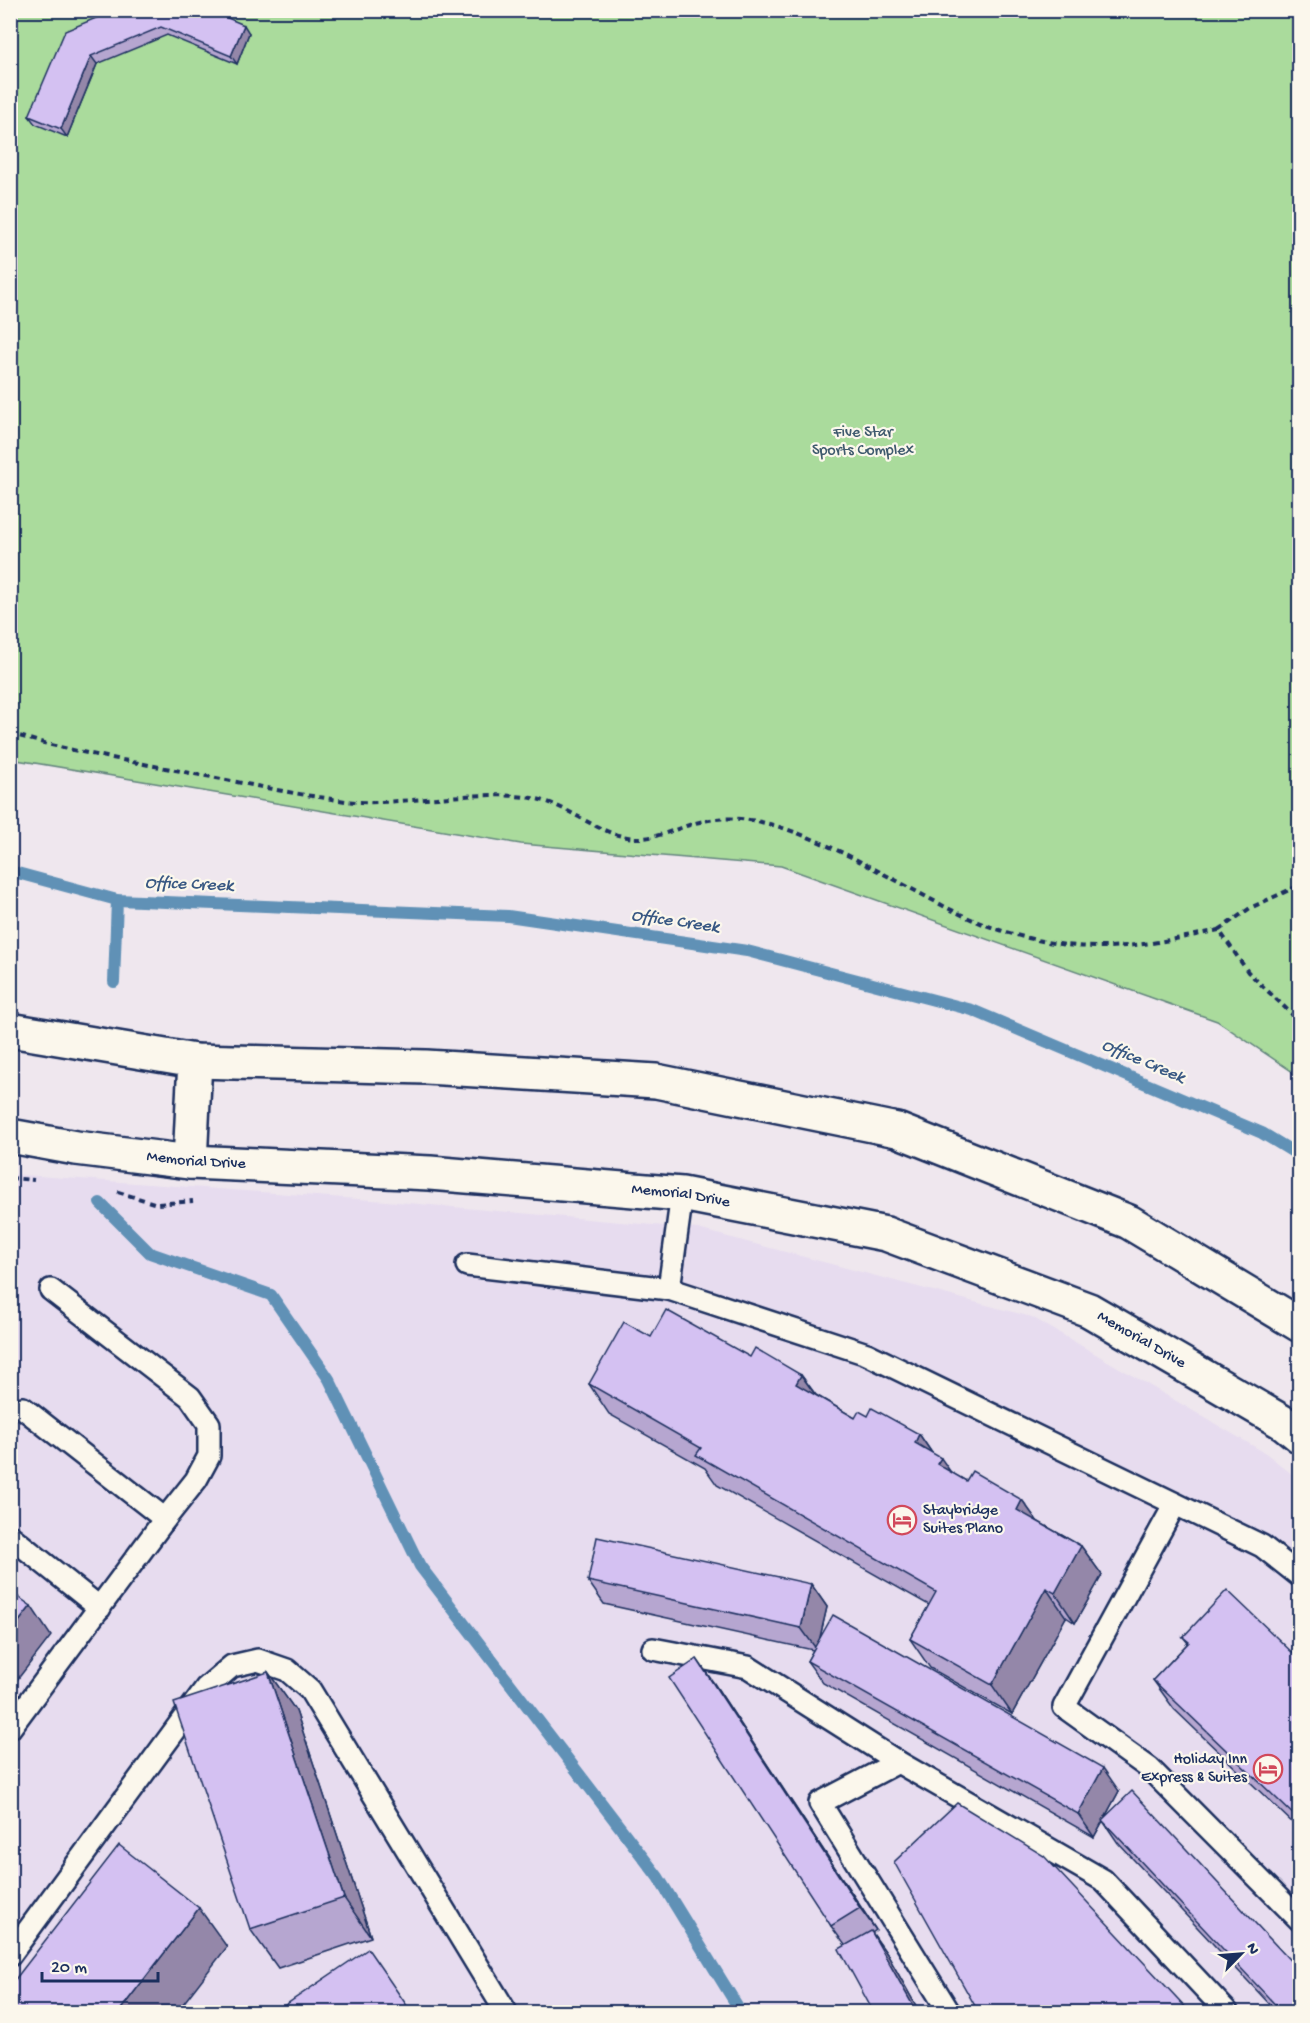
<svg xmlns="http://www.w3.org/2000/svg" width="1310" height="2023" font-family="'Gochi Hand',sans-serif">
<style>
.built{fill:#e7dcef}
.green{fill:#aadb9c;stroke:#62857d;stroke-width:1.5}
.lines{fill:none;stroke-linecap:round;stroke-linejoin:round}
.stream{stroke:#6191b6;stroke-width:12}
.lane-casing{stroke:#1b2f5e;stroke-width:26}
.secondary-casing{stroke:#1b2f5e;stroke-width:38}
.path{stroke:#1b2f5e;stroke-width:4;stroke-dasharray:6 4.5;stroke-linecap:butt}
.lane{stroke:#fbf7ec;stroke-width:21}
.secondary{stroke:#fbf7ec;stroke-width:33}
.wall{fill:#b6a6d0;stroke:#1b2f5e;stroke-width:1.5}
.shaded-wall{fill:#9487a9;stroke:#1b2f5e;stroke-width:1.5}
.building{fill:#d4c1f2;stroke:#1b2f5e;stroke-width:1.5}
.labels{text-anchor:middle;dominant-baseline:central;stroke-width:4.5;stroke-linejoin:round;paint-order:stroke}
.park-label{font-size:16px;fill:#3f5a6e;stroke:#fbf7ec}
.street-label{font-size:16px;fill:#1b2f5e;stroke:#fbf7ec}
.poi-label{font-size:16px;fill:#1b2f5e;stroke:#fbf7ec;text-anchor:start}
.water-label{font-size:18px;font-style:italic;fill:#385883;stroke:#fbf7ec}
</style>
<rect width="100%" height="100%" fill="#efe7ee"/>
<filter id="ink" filterUnits="userSpaceOnUse"><feTurbulence type="fractalNoise" baseFrequency=".0167" numOctaves="2"/><feDisplacementMap in="SourceGraphic" scale="12" xChannelSelector="R" yChannelSelector="G"/><feConvolveMatrix kernelMatrix="1 2 1 2 8 2 1 2 1" color-interpolation-filters="sRGB"/></filter>
<g filter="url(#ink)">
<path class="built" d="M 10,1174 L 386,1201 L 698,1229 L 1032,1317 L 1267,1454 L 1299,1480 L 1299,2012 L 11,2012 Z"/>
<path class="green" d="M 10,11 L 1299,11 L 1299,1076 L 1217,1021 L 781,866 L 521,844 L 11,759 Z"/>
<g class="lines">
<g class="stream">
<path d="M 10,871 L 117,900 L 508,916 L 747,951 L 972,1010 L 1262,1133 L 1300,1156"/>
<path d="M 114,982 L 117,900"/>
<path d="M 100,1203 L 150,1253 L 271,1295 L 329,1379 L 420,1566 L 658,1877 L 741,2012"/>
</g>
<g class="lane-casing">
<g id="lane">
<path d="M 467,1265 L 669,1289 L 867,1354 L 1262,1546 L 1300,1576"/>
<path d="M 669,1289 L 682,1194"/>
<path d="M 23,1408 L 165,1519"/>
<path d="M 1175,1504 L 1064,1707 L 1149,1768 L 1300,1920"/>
<path d="M 10,1536 L 100,1608"/>
<path d="M 653,1649 L 748,1667 L 898,1762"/>
<path d="M 10,1728 L 165,1519 L 196,1480 L 209,1456 L 209,1424 L 190,1397 L 51,1290"/>
<path d="M 10,1955 L 206,1688 L 232,1666 L 258,1660 L 287,1670 L 310,1690 L 506,2012"/>
<path d="M 949,2012 L 820,1803 L 898,1762 L 1103,1880 L 1227,2012"/>
</g>
</g>
<g class="secondary-casing">
<g id="secondary">
<path d="M 10,1030 L 195,1061 L 426,1067 L 656,1081 L 897,1130 L 1129,1222 L 1300,1325"/>
<path id="s1" d="M 10,1136 L 76,1148 L 190,1162 L 430,1173 L 682,1194 L 886,1234 L 1089,1310 L 1284,1423 L 1300,1436"/>
<path d="M 190,1162 L 195,1061"/>
</g>
</g>
<g class="path">
<path d="M 10,733 C 70,753 134,761 195,774 C 234,781 273,790 312,796 C 327,798 342,801 356,802 C 414,804 474,789 532,798 C 569,804 599,837 637,838 C 660,839 682,825 704,821 C 722,817 743,818 761,822 C 809,833 855,859 899,882 C 925,896 951,911 978,922 C 1017,938 1064,948 1107,947 C 1145,946 1182,938 1219,930 L 1248,972 L 1300,1022"/>
<path d="M 1219,930 L 1250,908 L 1300,885"/>
<path d="M 10,1178 L 34,1180"/>
<path d="M 118,1192 L 157,1204 L 193,1201"/>
</g>
<use href="#lane" class="lane"/>
<use href="#secondary" class="secondary"/>
</g>
<g class="wall">
<path d="M 115,10 L 249,33 L 237,64 L 167,35 L 97,64 L 67,137 L 35,124 L 29,116 Z"/>
<path d="M 750,1357 L 801,1375 L 816,1395 L 855,1418 L 868,1416 L 919,1434 L 932,1453 L 950,1472 L 966,1481 L 1022,1500 L 1037,1521 L 1081,1546 L 1102,1575 L 1075,1623 L 1066,1617 L 1012,1714 L 930,1668 L 910,1639 L 929,1605 L 717,1485 L 705,1468 L 609,1414 L 589,1384 Z"/>
<path d="M 588,1581 L 811,1584 L 827,1607 L 820,1637 L 1119,1791 L 1105,1817 L 1299,2013 L 1278,2013 L 1118,1843 L 1103,1821 L 1094,1837 L 823,1683 L 807,1661 L 813,1650 L 604,1604 Z"/>
<path d="M 1183,1637 L 1299,1659 L 1299,1829 L 1174,1709 L 1153,1680 L 1188,1643 Z"/>
<path d="M 268,1672 L 296,1711 L 371,1937 L 278,1968 L 250,1929 Z"/>
<path d="M 713,1682 L 876,1930 L 872,1933 L 887,1954 L 920,2013 L 874,2013 L 845,1945 L 831,1926 Z"/>
</g>
<g class="shaded-wall">
<path d="M 244,25 L 249,33 L 237,64 L 231,56 Z"/>
<path d="M 91,56 L 97,64 L 67,137 L 61,129 Z"/>
<path d="M 801,1375 L 822,1404 L 796,1384 Z"/>
<path d="M 919,1434 L 938,1462 L 941,1458 L 961,1487 L 915,1443 Z"/>
<path d="M 1022,1500 L 1043,1529 L 1017,1510 Z"/>
<path d="M 1081,1546 L 1102,1575 L 1075,1623 L 1055,1593 Z"/>
<path d="M 811,1584 L 827,1607 L 817,1650 L 801,1628 Z"/>
<path d="M 1046,1588 L 1066,1617 L 1012,1714 L 992,1685 Z"/>
<path d="M 31,1606 L 51,1636 L 10,1689 L 10,1633 Z"/>
<path d="M 697,1659 L 713,1682 L 876,1930 L 860,1908 Z"/>
<path d="M 268,1672 L 296,1711 L 371,1937 L 344,1898 Z"/>
<path d="M 1103,1768 L 1119,1791 L 1094,1837 L 1078,1814 Z"/>
<path d="M 199,1908 L 227,1947 L 176,2013 L 118,2013 Z"/>
<path d="M 871,1931 L 887,1954 L 920,2013 L 917,2013 Z"/>
</g>
<g class="building">
<path d="M 115,10 L 209,10 L 244,25 L 231,56 L 161,27 L 91,56 L 61,129 L 29,116 L 65,31 Z"/>
<path d="M 666,1310 L 750,1357 L 755,1348 L 801,1375 L 796,1384 L 855,1418 L 859,1411 L 868,1416 L 872,1408 L 919,1434 L 915,1443 L 941,1458 L 937,1464 L 966,1481 L 972,1471 L 1022,1500 L 1017,1510 L 1081,1546 L 1055,1593 L 1046,1588 L 992,1685 L 910,1639 L 936,1592 L 696,1455 L 701,1448 L 589,1384 L 624,1322 L 651,1337 Z"/>
<path d="M 597,1537 L 811,1584 L 801,1628 L 588,1581 Z"/>
<path d="M 1227,1590 L 1299,1659 L 1299,1820 L 1153,1680 L 1189,1642 L 1183,1637 Z"/>
<path d="M 10,1591 L 31,1606 L 10,1633 Z"/>
<path d="M 833,1615 L 1103,1768 L 1078,1814 L 807,1661 Z"/>
<path d="M 697,1659 L 860,1908 L 831,1926 L 669,1678 Z"/>
<path d="M 268,1672 L 344,1898 L 250,1929 L 174,1703 Z"/>
<path d="M 1132,1791 L 1299,1970 L 1299,2013 L 1283,2013 L 1102,1820 Z"/>
<path d="M 957,1803 L 1044,1856 L 1191,2013 L 979,2013 L 894,1862 Z"/>
<path d="M 119,1845 L 199,1908 L 118,2013 L 10,2013 L 10,1986 Z"/>
<path d="M 871,1931 L 917,2013 L 874,2013 L 839,1949 Z"/>
<path d="M 368,1949 L 412,2013 L 289,2013 L 284,2006 Z"/>
</g>
</g>
<defs>
<g id="hotel-ring" transform="scale(1.5)"><circle r="9.5" fill="#fbf7ec" stroke="#d1495b" stroke-width="1.5"/><path d="M-6-4.5h1.5V1H6V5H4.5V3h-9V5H-6ZM-4 0a1.8 1.8 0 1 1 3.6 0ZM.5 0V-2.5h3Q6-2.5 6 0Z" fill="#d1495b"/></g>
</defs>
<g fill-rule="evenodd">
<use href="#hotel-ring" x="902" y="1520"/>
<use href="#hotel-ring" x="1268" y="1769"/>
</g>
<g class="labels">
<g class="park-label">
<text x="863" y="433">Five Star<tspan x="863" dy="18">Sports Complex</tspan></text>
</g>
<g class="street-label">
<text stroke="none"><textPath href="#s1" startOffset="188">Memorial Drive</textPath></text>
<text stroke="none"><textPath href="#s1" startOffset="674">Memorial Drive</textPath></text>
<text stroke="none"><textPath href="#s1" startOffset="1160">Memorial Drive</textPath></text>
</g>
<g class="poi-label">
<text x="923" y="1511">Staybridge<tspan x="923" dy="18">Suites Plano</tspan></text>
<text x="1247" y="1760" text-anchor="end">Holiday Inn<tspan x="1247" dy="18">Express &amp; Suites</tspan></text>
</g>
<g class="water-label">
<text transform="translate(189 885) rotate(2)">Office Creek</text>
<text transform="translate(675 922) rotate(8)">Office Creek</text>
<text transform="translate(1143 1062) rotate(23)">Office Creek</text>
</g>
</g>
<rect width="1310" height="2023" fill="none" stroke="#fbf7ec" stroke-width="36"/>
<rect x="18" y="18" width="1274" height="1987" fill="none" stroke="#1b2f5e" stroke-width="2" filter="url(#ink)"/>
<g transform="translate(1241 1954) rotate(65)" stroke="#fbf7ec" stroke-width="4.5" paint-order="stroke">
<path d="M0-4.5L10 22L0 15L-10 22Z" fill="#1b2f5e"/>
<text y="-9" font-size="16" font-weight="bold" text-anchor="middle" fill="#1b2f5e">N</text>
</g>
<path d="M42 1972v9h116v-9" fill="none" stroke="#1b2f5e" stroke-width="3"/>
<text x="51" y="1972" font-size="18" fill="#1b2f5e" stroke="#fbf7ec" stroke-width="4.5" paint-order="stroke">20 m</text>
</svg>
